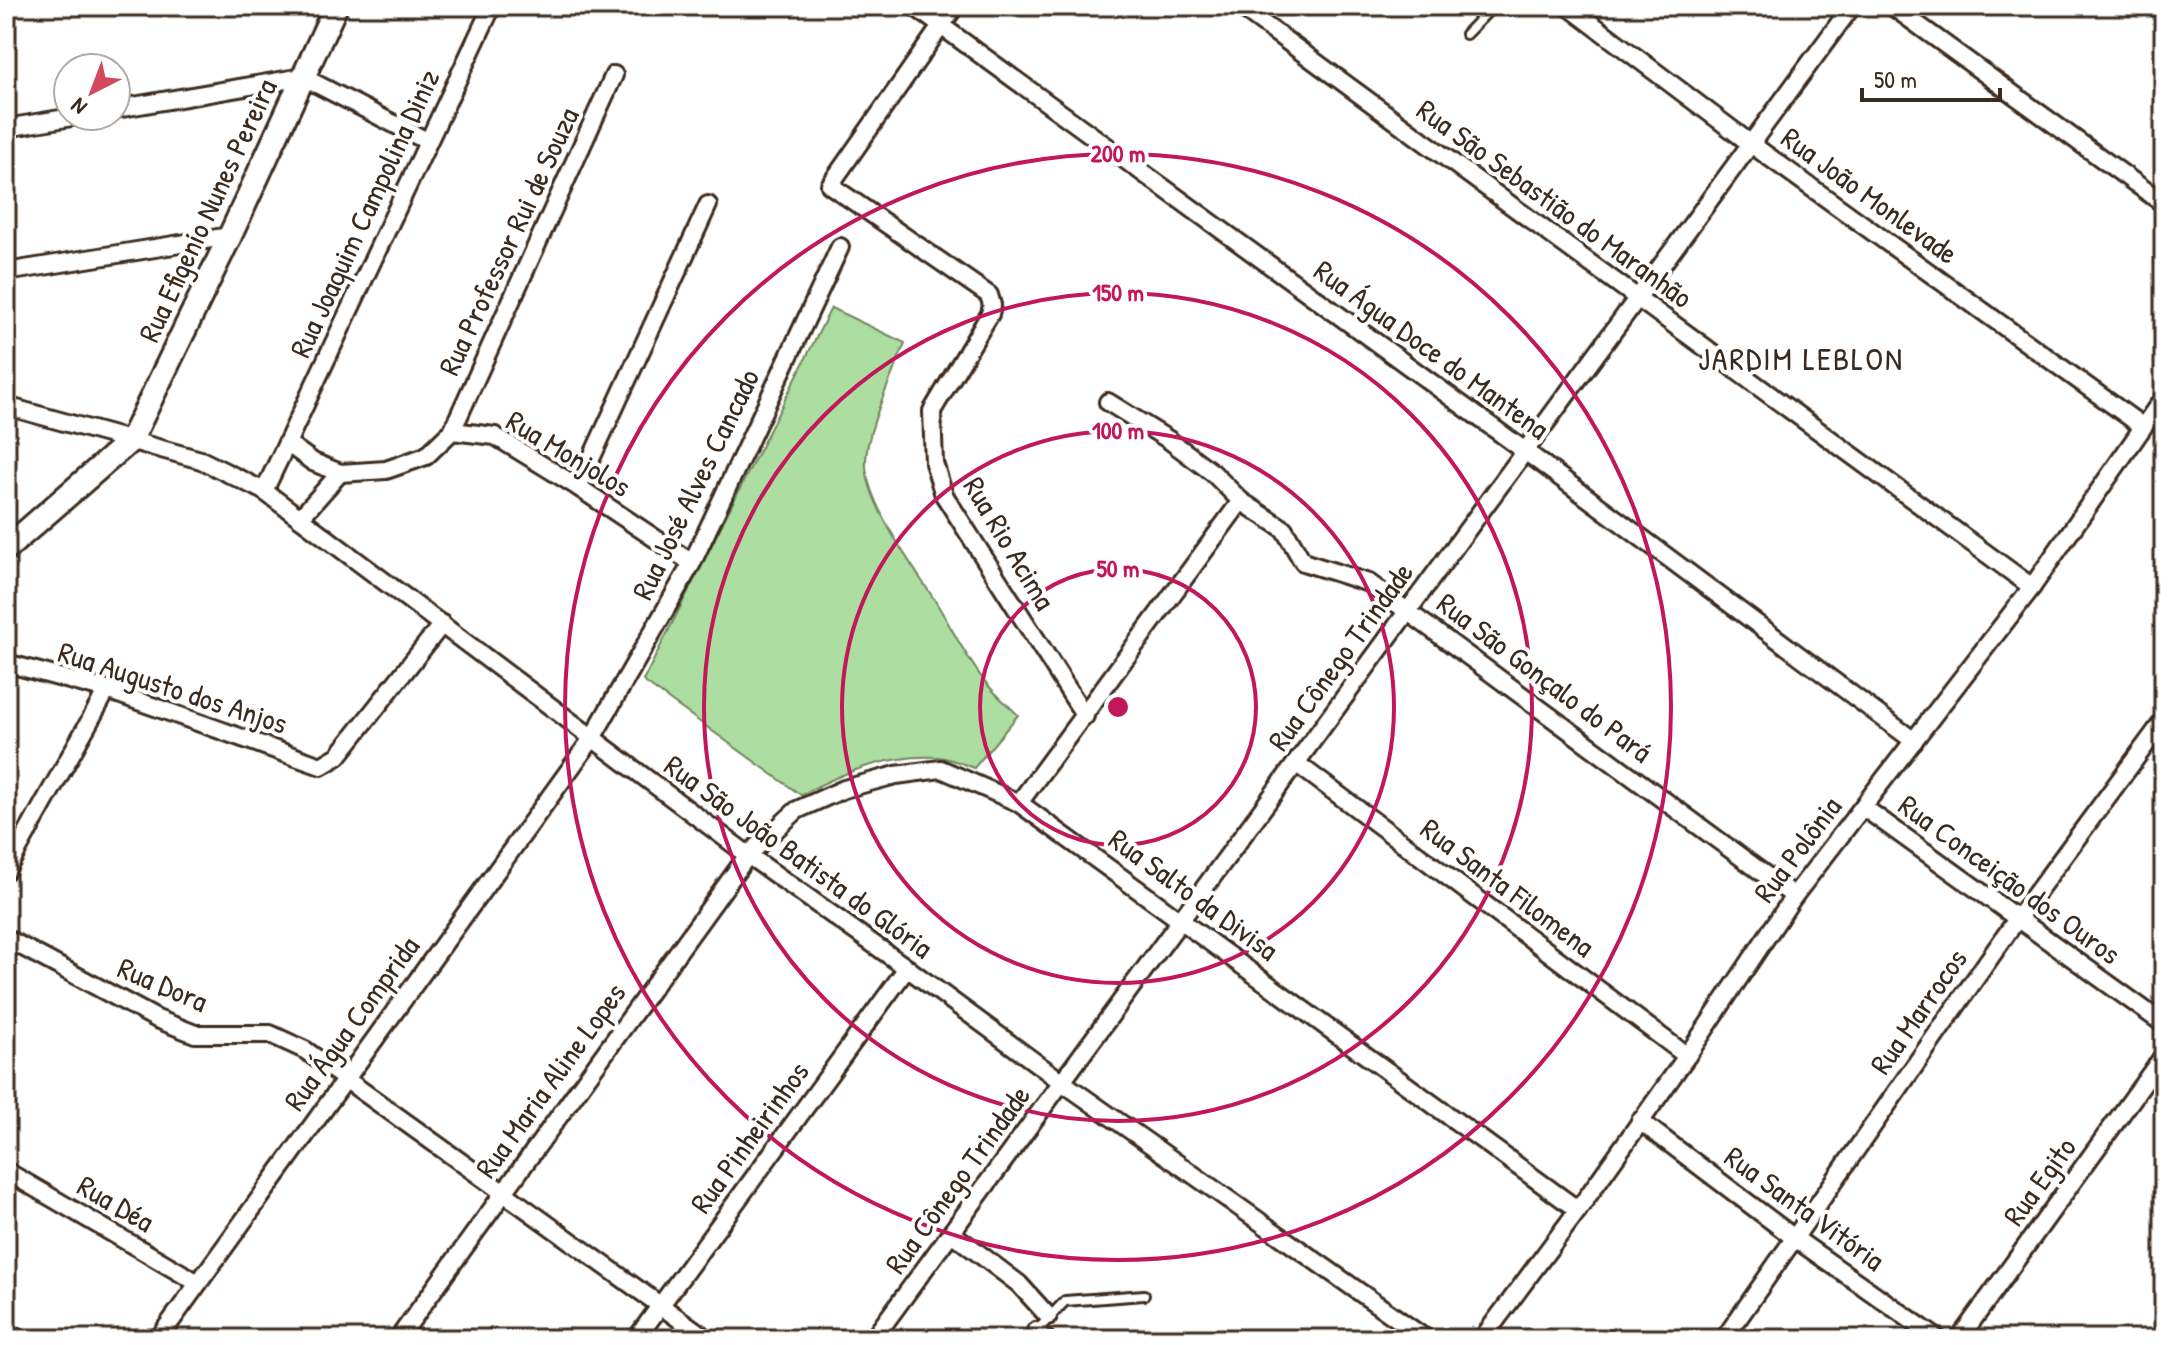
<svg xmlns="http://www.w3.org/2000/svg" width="2170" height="1345" font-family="'Patrick Hand',sans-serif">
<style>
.green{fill:#abdea0;stroke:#73845f;stroke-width:2}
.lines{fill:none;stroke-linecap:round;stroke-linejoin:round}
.lane-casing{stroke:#3b2a1e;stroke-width:14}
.street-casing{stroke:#3b2a1e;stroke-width:22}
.secondary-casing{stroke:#3b2a1e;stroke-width:28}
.lane{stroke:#fff;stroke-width:8}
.street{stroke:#fff;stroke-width:16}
.secondary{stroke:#fff;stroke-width:22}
.ring{fill:none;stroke:#c2185b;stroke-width:4}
.labels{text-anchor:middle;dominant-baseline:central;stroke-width:8;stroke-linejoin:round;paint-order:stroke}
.street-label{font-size:30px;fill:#3b2a1e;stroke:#fff}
.neighbourhood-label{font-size:32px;letter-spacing:2px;fill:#3b2a1e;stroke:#fff}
.centre{fill:#c2185b;stroke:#fff;stroke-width:4}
.ring-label{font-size:24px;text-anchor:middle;font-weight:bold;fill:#c2185b;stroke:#fff;stroke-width:8;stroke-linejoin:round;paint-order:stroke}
</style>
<rect width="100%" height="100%" fill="#fff"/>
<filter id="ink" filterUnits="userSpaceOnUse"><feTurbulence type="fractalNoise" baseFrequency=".0125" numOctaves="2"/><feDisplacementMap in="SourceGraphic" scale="16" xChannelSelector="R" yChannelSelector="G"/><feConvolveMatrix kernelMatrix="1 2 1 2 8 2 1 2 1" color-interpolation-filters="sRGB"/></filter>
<g filter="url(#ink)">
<path class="green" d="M 831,308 L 905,343 C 893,375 864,433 866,466 C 868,504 911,564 932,596 C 951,625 965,658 987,684 C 996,695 1008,705 1018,715 L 974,768 C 963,764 950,758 938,757 C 889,754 843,772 801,795 L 643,681 Z"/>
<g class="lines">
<g class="lane-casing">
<g id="lane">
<path d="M 1466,34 L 1493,6"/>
<path d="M 1029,1339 L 1065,1301 L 1144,1295"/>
</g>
</g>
<g class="street-casing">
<g id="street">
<path d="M 914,6 L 1525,451 L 1914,741"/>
<path d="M 955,6 L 830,185 L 989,295 L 992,305 L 990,314 L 932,411 L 934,463 L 944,495 L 1085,716"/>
<path d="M 1239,6 L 2032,587"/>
<path d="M 1568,6 L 1751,144 L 2142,426"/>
<path d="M 1892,6 L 2164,204"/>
<path d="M 116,109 L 303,77 L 427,141"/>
<path d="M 6,128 L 78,116"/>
<path d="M 6,272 L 230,236"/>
<path d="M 1108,402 L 1169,440 L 1213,473 L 1241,501 L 1284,529 L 1303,562 L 1369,583 L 1794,896"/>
<path d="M 6,406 L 201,460 L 264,491 L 748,855 L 907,968 L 1062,1082 L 1426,1339"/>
<path d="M 452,431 L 614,75"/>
<path d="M 287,443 L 492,6"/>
<path d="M 578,487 L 708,205"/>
<path d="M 264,491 L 287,443 L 313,462 L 340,473 L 386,470 L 426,456 L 452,431 L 495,436 L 578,487 L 692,563"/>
<path d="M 300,518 L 340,473"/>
<path d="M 6,663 L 107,690 L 321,766 L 338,756 L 442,624"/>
<path d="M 1296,763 L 1687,1056"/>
<path d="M 1019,803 L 1241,501"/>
<path d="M 1863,807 L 2164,1024"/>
<path d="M 6,871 L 107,690"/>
<path d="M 6,938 L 157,1019 L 195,1034 L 270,1034 L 305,1050 L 707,1339"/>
<path d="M 1640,1121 L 1793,1237 L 1938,1339"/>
<path d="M 6,1171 L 198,1283"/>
<path d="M 953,1234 L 1019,1284 L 1048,1316"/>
<path d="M 1036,1331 L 1046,1339"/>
<path d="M 6,1332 L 19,1339"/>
<path d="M 158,1339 L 591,740 L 692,563 L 840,247"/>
<path d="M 398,1339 L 748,855 L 797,810 L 844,789 L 896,775 L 941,769 L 1019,803 L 1578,1210"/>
<path d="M 636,1339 L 907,968"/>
<path d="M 873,1339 L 1852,6"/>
<path d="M 1482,1339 L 1578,1210 L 1687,1056 L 1794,896 L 2032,587 L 2164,397"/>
<path d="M 1724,1339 L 2017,919 L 2164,720"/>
<path d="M 1959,1339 L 2164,1055"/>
</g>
</g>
<g class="secondary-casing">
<path id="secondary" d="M 6,549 L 131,440 L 230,236 L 336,6"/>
</g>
<use href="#lane" class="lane"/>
<use href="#street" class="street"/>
<use href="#secondary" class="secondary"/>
</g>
</g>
<g class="ring">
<circle cx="1118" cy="707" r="138"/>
<circle cx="1118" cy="707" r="276"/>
<circle cx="1118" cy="707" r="414"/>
<circle cx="1118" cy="707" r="553"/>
</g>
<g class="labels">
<g class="street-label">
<text transform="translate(1870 195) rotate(36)">Rua João Monlevade</text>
<text transform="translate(1555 203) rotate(36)">Rua São Sebastião do Maranhão</text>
<text transform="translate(207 210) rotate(-65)">Rua Efigenio Nunes Pereira</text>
<text transform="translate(364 213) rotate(-65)">Rua Joaquim Campolina Diniz</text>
<text transform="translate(508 241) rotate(-65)">Rua Professor Rui de Souza</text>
<text transform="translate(1432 349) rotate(36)">Rua Água Doce do Mantena</text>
<text transform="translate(569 453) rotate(31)">Rua Monjolos</text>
<text transform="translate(695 484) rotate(-64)">Rua José Alves Cancado</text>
<text transform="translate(1010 543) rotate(59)">Rua Rio Acima</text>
<text transform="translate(1340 656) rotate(-54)">Rua Cônego Trindade</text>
<text transform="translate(1545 677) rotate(37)">Rua São Gonçalo do Pará</text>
<text transform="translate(173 687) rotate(18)">Rua Augusto dos Anjos</text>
<text transform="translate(1797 849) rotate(-53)">Rua Polônia</text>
<text transform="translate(799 856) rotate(36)">Rua São João Batista do Glória</text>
<text transform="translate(2010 879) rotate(36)">Rua Conceição dos Ouros</text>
<text transform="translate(1508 887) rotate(37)">Rua Santa Filomena</text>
<text transform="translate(1194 894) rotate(36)">Rua Salto da Divisa</text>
<text transform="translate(163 984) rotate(23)">Rua Dora</text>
<text transform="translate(1918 1011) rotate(-55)">Rua Marrocos</text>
<text transform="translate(351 1023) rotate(-54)">Rua Água Comprida</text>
<text transform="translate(550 1080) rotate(-54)">Rua Maria Aline Lopes</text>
<text transform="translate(749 1137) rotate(-54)">Rua Pinheirinhos</text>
<text transform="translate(957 1179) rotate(-54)">Rua Cônego Trindade</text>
<text transform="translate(2039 1181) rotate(-54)">Rua Egito</text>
<text transform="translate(116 1203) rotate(30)">Rua Déa</text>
<text transform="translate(1805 1208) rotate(36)">Rua Santa Vitória</text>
</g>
<g class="neighbourhood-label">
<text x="1801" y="358">JARDIM LEBLON</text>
</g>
</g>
<circle cx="1118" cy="707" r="12" class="centre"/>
<g class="ring-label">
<text x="1118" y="162">200 m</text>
<text x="1118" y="301">150 m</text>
<text x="1118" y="439">100 m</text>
<text x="1118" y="577">50 m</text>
</g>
<rect width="2170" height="1345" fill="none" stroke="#fff" stroke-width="32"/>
<rect x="16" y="16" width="2138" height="1313" fill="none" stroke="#3b2a1e" stroke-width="3" filter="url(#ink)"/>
<g transform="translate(92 92) rotate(222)"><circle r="38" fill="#ffffff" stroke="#b1aaa5" stroke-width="2"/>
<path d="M0-6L14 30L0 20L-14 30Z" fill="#d1495b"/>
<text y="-12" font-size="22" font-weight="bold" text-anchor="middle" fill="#3b2a1e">N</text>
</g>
<path d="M1862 88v12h138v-12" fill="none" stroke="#3b2a1e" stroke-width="4"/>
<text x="1874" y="88" font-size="24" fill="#3b2a1e" stroke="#ffffff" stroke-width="6" paint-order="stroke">50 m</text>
</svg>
